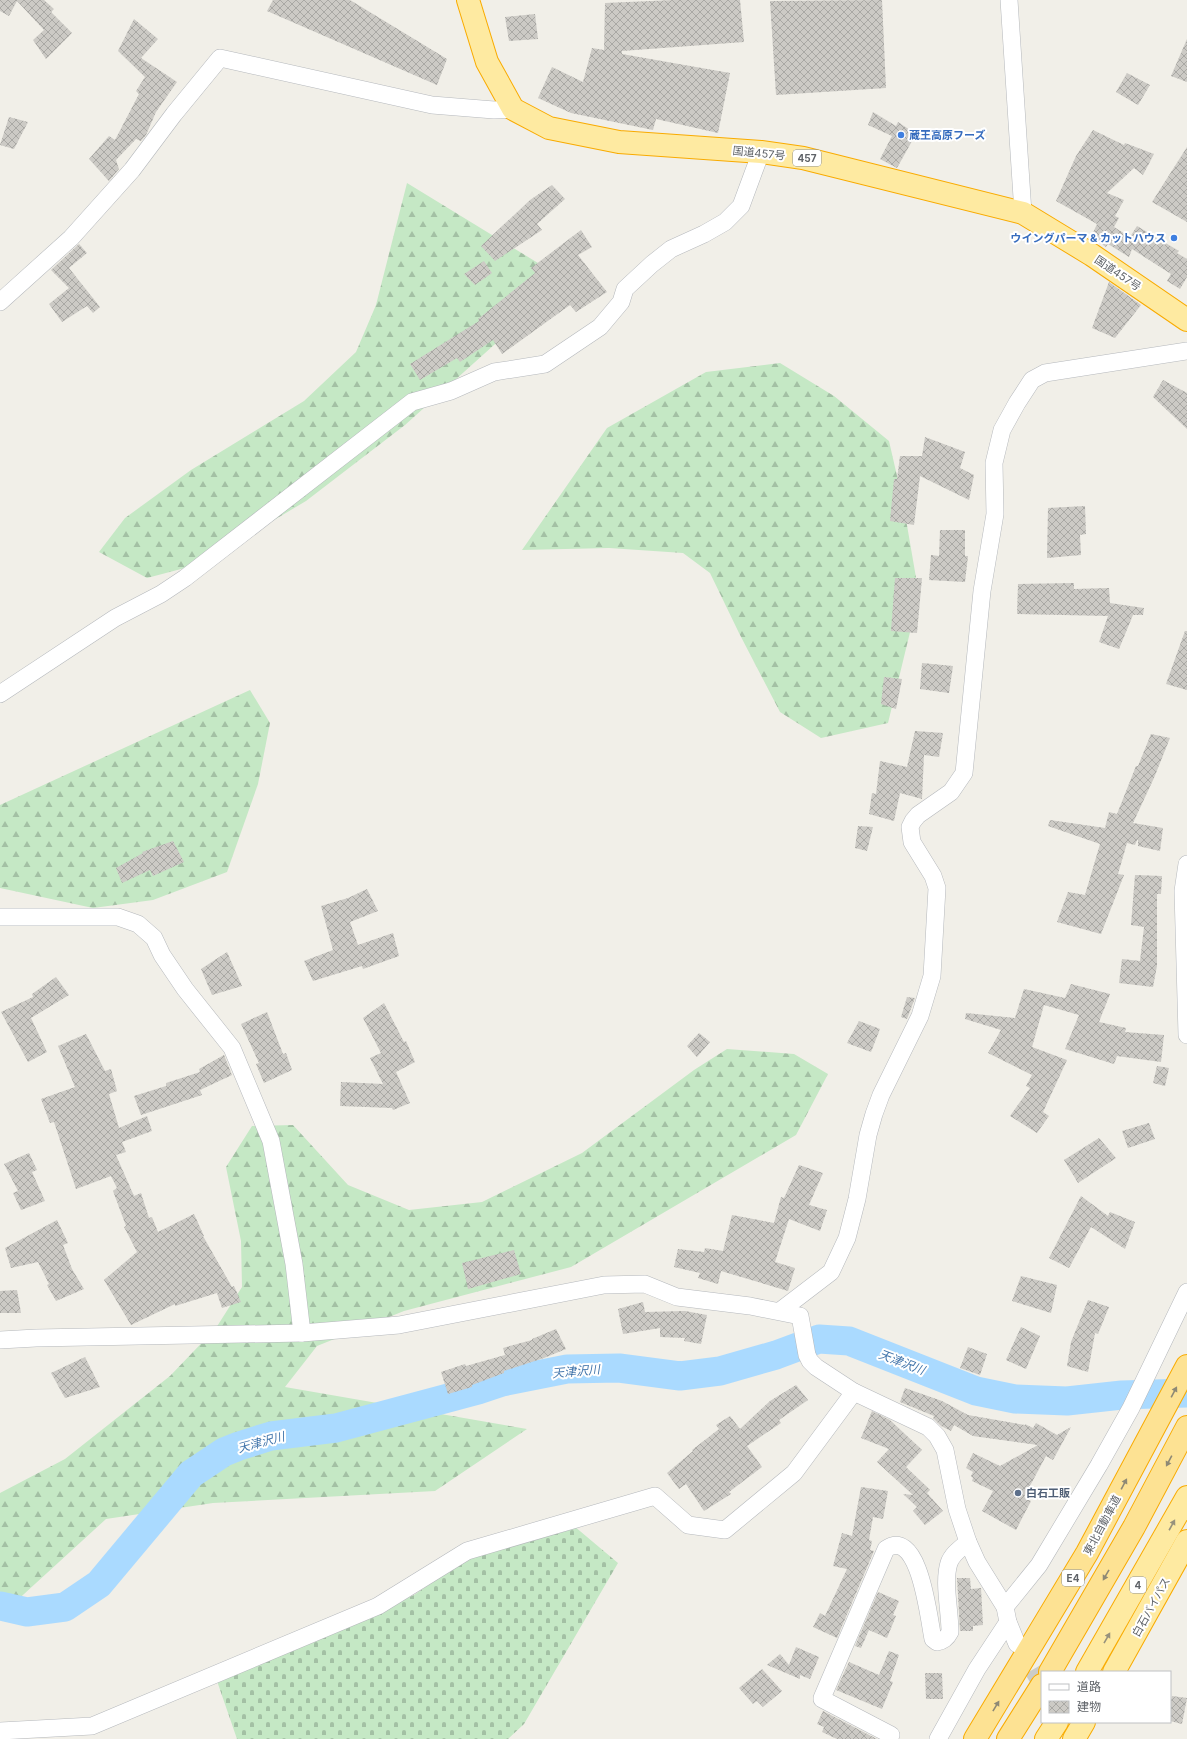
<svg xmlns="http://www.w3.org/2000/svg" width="1187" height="1739" font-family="Inter,'Noto Sans JP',sans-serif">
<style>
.forest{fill:url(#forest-firs)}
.cemetery{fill:url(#cemetery-stones)}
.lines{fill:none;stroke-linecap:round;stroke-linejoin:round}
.river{stroke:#aadaff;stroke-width:29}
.building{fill:url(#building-cross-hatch)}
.minor-tunnel{stroke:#ccccc8;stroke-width:17;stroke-dasharray:17 8;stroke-linecap:butt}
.minor-casing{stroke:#b5b8bc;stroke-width:18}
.trunk-casing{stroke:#f9ab00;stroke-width:24}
.motorway-casing{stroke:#f9ab00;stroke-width:24}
.minor{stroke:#fff;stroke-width:17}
.trunk{stroke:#feeaa1;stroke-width:22}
.motorway{stroke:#fde293;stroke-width:22}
.oneway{fill:#8e8975}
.oneway2{fill:#97927c}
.shop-dot{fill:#3f7fe0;stroke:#fff;stroke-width:1.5}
.service-dot{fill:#5c6f8a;stroke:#fff;stroke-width:1.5}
.labels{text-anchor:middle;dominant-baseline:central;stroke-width:4;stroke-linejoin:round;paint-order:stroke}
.shield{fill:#fff;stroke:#8f9295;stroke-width:1}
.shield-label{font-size:10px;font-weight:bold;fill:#5f6368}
.shop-label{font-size:11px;font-weight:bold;fill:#366cbe;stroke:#fff;text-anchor:start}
.street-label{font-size:11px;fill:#5f6368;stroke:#fff}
.service-label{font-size:11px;font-weight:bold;fill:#4e5e75;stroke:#fff;text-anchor:start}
.water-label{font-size:12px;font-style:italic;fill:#4174aa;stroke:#fff}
</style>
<defs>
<pattern id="forest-firs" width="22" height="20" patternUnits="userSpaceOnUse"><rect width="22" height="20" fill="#c5e8c5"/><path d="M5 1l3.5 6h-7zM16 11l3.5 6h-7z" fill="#a3c0a4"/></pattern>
<pattern id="cemetery-stones" width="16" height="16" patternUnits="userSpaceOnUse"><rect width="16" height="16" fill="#c5e8c5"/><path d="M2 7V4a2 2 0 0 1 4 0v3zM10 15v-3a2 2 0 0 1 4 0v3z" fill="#a3c0a4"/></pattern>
<pattern id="building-cross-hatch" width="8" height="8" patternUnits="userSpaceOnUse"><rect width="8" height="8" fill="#cccac5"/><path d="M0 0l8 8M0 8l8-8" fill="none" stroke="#a9a8a4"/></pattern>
</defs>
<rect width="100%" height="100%" fill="#f1efe8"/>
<g class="forest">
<path d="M 407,183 L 556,274 L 504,336 L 405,425 L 306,501 L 200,564 L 147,578 L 99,552 L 125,518 L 191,470 L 304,401 L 356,352 L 376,305 Z"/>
<path d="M 780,363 L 834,396 L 889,441 L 903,502 L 919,595 L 888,723 L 821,738 L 780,712 L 739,633 L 710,573 L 683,553 L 609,548 L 522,550 L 607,428 L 706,372 Z"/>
<path d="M 250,690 L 270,723 L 258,784 L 227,872 L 153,900 L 93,908 L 0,888 L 0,805 Z"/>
<path d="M 727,1049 L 794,1054 L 828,1074 L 796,1135 L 571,1267 L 404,1311 L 317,1346 L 285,1387 L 527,1429 L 435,1491 L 213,1503 L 106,1519 L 0,1616 L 0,1493 L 65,1459 L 170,1376 L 216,1328 L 242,1287 L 241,1241 L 226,1167 L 252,1126 L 293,1125 L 348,1185 L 409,1210 L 482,1202 L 582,1153 L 694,1070 Z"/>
</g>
<path class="cemetery" d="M 574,1526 L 618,1563 L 524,1724 L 508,1739 L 237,1739 L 217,1681 L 414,1595 L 466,1559 Z"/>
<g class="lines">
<path class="river" d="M 0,1606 L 27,1612 L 65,1607 L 99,1584 L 191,1474 L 224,1452 L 239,1446 L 271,1436 L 336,1428 L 478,1390 L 502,1382 L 567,1369 L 619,1368 L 680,1376 L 720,1371 L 776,1355 L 819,1339 L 849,1341 L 976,1391 L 1015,1399 L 1067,1401 L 1122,1395 L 1187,1393"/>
</g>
<g class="building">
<path d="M 0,0 L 44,0 L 54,9 L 51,12 L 72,33 L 46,59 L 33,40 L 44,30 L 17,1 L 9,16 L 0,11 Z"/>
<path d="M 273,0 L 350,0 L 447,59 L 437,85 L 267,11 Z"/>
<path d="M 674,0 L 740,0 L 744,42 L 622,51 L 622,54 L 730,73 L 718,133 L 656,119 L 653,130 L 571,113 L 538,98 L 552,67 L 583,82 L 592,48 L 604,50 L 605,3 Z"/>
<path d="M 882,0 L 886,88 L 776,95 L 770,1 Z"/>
<path d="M 535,14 L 538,39 L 509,41 L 505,17 Z"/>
<path d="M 134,19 L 158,39 L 141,58 L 177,82 L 156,112 L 146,135 L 141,141 L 136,139 L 116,160 L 119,169 L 109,181 L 89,159 L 109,136 L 115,140 L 139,94 L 136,91 L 145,77 L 118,51 Z"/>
<path d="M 1187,39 L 1187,82 L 1171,76 Z"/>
<path d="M 1127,73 L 1150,85 L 1138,105 L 1116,92 Z"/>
<path d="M 873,112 L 896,126 L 898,122 L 916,134 L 897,168 L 880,159 L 892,136 L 868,125 Z"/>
<path d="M 9,117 L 28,122 L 14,149 L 0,145 Z"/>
<path d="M 1093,130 L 1124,145 L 1125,143 L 1154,154 L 1143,175 L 1134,168 L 1107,193 L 1124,200 L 1115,216 L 1119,218 L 1114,227 L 1130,237 L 1137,226 L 1179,251 L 1177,253 L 1187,259 L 1187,277 L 1180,289 L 1167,281 L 1171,274 L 1132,249 L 1129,257 L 1108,244 L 1106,247 L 1091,237 L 1097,224 L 1056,201 L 1076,156 Z"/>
<path d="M 1187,147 L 1187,222 L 1152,202 Z"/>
<path d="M 552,185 L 565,199 L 537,224 L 542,230 L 495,261 L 481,246 L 530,200 Z"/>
<path d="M 581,230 L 592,247 L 578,255 L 607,292 L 576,312 L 570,305 L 502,354 L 493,340 L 460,362 L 457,358 L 420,380 L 410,364 L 479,321 L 478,319 L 535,273 L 531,268 Z"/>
<path d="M 79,244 L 87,253 L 69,268 L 100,307 L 93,313 L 87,306 L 62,322 L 49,304 L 69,288 L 51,270 Z"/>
<path d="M 484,261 L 492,273 L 475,285 L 464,274 Z"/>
<path d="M 1109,282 L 1141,305 L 1115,338 L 1092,328 Z"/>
<path d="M 1163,380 L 1187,393 L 1187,429 L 1153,397 Z"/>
<path d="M 925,437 L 965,452 L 960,468 L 974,475 L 969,500 L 920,476 L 914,525 L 890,521 L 894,479 L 897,479 L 900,456 L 922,456 Z"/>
<path d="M 1085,506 L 1086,534 L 1080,535 L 1081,555 L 1047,558 L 1048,508 Z"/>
<path d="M 940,530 L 965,530 L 965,556 L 968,556 L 965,582 L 929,580 L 931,555 L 939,556 Z"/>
<path d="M 895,578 L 922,578 L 917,633 L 891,631 Z"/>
<path d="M 1074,583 L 1074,589 L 1109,588 L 1110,603 L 1144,608 L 1143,615 L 1133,615 L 1119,649 L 1099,642 L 1108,616 L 1017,614 L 1018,584 Z"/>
<path d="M 1185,631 L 1187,631 L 1187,690 L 1166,684 Z"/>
<path d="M 922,663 L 953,666 L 949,693 L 920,689 Z"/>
<path d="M 884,677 L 902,679 L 896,709 L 881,704 Z"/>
<path d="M 915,731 L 943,733 L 939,757 L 924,755 L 922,799 L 900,793 L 894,821 L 869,814 L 872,793 L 876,794 L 880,761 L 907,767 Z"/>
<path d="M 1151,734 L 1170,738 L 1154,778 L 1133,823 L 1163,828 L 1160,851 L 1138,846 L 1138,840 L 1137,840 L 1135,845 L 1127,843 L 1118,874 L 1124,875 L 1101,934 L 1057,922 L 1068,892 L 1085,895 L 1100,844 L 1048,826 L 1050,820 L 1105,828 L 1109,812 L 1117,814 L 1136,766 L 1138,766 Z"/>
<path d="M 858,826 L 873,827 L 867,851 L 855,848 Z"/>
<path d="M 173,841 L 184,862 L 153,876 L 150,870 L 122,883 L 116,868 L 143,853 L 142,852 Z"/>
<path d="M 1135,875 L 1162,876 L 1161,894 L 1157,894 L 1157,966 L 1153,987 L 1119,983 L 1122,959 L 1140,961 L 1144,927 L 1131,925 Z"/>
<path d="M 367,889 L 378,911 L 350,922 L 358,945 L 393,933 L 399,956 L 363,969 L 362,966 L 313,981 L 304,961 L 333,950 L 321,906 L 348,898 Z"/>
<path d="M 227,952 L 242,986 L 212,995 L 201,969 Z"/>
<path d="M 56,977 L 69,995 L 31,1018 L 47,1052 L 28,1062 L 1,1012 L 33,997 L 32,994 Z"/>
<path d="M 1071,984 L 1110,994 L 1099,1022 L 1126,1028 L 1125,1032 L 1164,1035 L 1161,1062 L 1117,1056 L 1114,1064 L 1065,1049 L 1079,1015 L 1044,1005 L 1032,1047 L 1067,1060 L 1043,1112 L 1049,1116 L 1037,1133 L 1010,1116 L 1030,1088 L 1026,1086 L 1032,1075 L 988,1053 L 1001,1030 L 965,1019 L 966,1013 L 1015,1018 L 1024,989 L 1065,998 Z"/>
<path d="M 907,997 L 915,998 L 907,1019 L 901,1017 Z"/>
<path d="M 384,1003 L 404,1042 L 406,1041 L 415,1062 L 396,1072 L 410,1103 L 393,1110 L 392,1108 L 340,1106 L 341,1082 L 383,1084 L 370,1058 L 381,1053 L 363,1018 Z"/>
<path d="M 267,1012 L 283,1054 L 286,1053 L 292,1070 L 264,1083 L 256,1064 L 259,1063 L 241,1024 Z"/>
<path d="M 859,1021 L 880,1029 L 871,1052 L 847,1043 Z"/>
<path d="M 699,1033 L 710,1042 L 697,1057 L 687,1046 Z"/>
<path d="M 86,1034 L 105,1071 L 111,1069 L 117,1091 L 109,1094 L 119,1128 L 147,1116 L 152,1131 L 122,1142 L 126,1152 L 116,1155 L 134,1196 L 141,1193 L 149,1218 L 152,1217 L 158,1232 L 194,1214 L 204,1236 L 203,1236 L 232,1287 L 234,1286 L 241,1302 L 222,1308 L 217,1293 L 175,1306 L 175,1304 L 131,1325 L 104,1280 L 137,1252 L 124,1227 L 126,1226 L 113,1191 L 117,1188 L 111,1176 L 76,1189 L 54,1122 L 50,1123 L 41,1099 L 75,1087 L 58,1046 Z"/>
<path d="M 224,1055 L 232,1075 L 200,1090 L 202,1095 L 141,1115 L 134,1096 L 166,1086 L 166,1083 L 200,1072 L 199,1069 Z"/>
<path d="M 1157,1066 L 1169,1068 L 1165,1086 L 1153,1083 Z"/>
<path d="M 1149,1123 L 1155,1139 L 1128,1148 L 1122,1131 Z"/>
<path d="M 1099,1138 L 1116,1158 L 1078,1183 L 1064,1160 Z"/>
<path d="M 29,1153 L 37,1170 L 32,1172 L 45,1201 L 21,1210 L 13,1193 L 18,1191 L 4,1164 Z"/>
<path d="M 799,1165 L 823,1173 L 809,1205 L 827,1210 L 820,1231 L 789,1219 L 775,1262 L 795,1268 L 788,1291 L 721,1271 L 718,1284 L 698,1278 L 700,1273 L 674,1267 L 678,1249 L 704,1252 L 705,1248 L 723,1251 L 732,1215 L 774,1223 L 781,1197 L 784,1198 Z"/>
<path d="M 1081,1196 L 1108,1216 L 1110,1212 L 1135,1222 L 1125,1249 L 1091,1227 L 1069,1268 L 1049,1258 Z"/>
<path d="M 57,1220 L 68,1243 L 63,1245 L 72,1269 L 84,1289 L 56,1301 L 47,1285 L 49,1284 L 38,1262 L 11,1268 L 5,1248 Z"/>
<path d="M 514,1250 L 521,1274 L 468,1289 L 462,1263 Z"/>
<path d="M 1021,1276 L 1057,1285 L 1051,1313 L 1012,1301 Z"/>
<path d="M 17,1290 L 21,1313 L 0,1313 L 0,1291 Z"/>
<path d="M 1088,1300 L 1109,1307 L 1098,1334 L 1095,1333 L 1088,1372 L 1067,1366 L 1071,1342 Z"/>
<path d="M 643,1302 L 645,1312 L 685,1311 L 707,1315 L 701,1344 L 684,1341 L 685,1338 L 660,1337 L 660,1328 L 623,1334 L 618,1309 Z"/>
<path d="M 1021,1327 L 1040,1336 L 1026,1369 L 1006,1360 Z"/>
<path d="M 556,1329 L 566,1349 L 544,1358 L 504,1371 L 504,1373 L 472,1385 L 472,1387 L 448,1394 L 441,1372 L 465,1364 L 466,1366 L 505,1355 L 503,1348 L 532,1340 L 532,1339 Z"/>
<path d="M 968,1347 L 987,1354 L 980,1375 L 960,1368 Z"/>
<path d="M 85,1357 L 100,1387 L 65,1398 L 51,1373 Z"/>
<path d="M 796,1385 L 808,1400 L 779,1420 L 781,1423 L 747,1446 L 762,1467 L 729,1492 L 731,1494 L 704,1511 L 686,1484 L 679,1489 L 667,1473 L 693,1451 L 692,1450 L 719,1429 L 716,1425 L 730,1416 L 740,1429 L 770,1401 Z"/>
<path d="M 905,1388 L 942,1401 L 968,1415 L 1025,1425 L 1025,1424 L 1033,1428 L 1036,1423 L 1057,1435 L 1071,1427 L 1053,1460 L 1046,1456 L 1024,1497 L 1031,1501 L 1016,1530 L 982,1511 L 993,1491 L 972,1481 L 973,1478 L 971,1476 L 973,1472 L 966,1468 L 973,1453 L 1000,1466 L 1038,1445 L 973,1436 L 954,1425 L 951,1431 L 941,1426 L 933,1418 L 934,1416 L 900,1402 Z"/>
<path d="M 872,1411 L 890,1420 L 922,1450 L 906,1467 L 930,1490 L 927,1493 L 943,1511 L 925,1525 L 913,1511 L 917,1507 L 903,1494 L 913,1495 L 877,1462 L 889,1449 L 861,1438 Z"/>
<path d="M 861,1487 L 888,1491 L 883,1519 L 873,1517 L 869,1540 L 872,1541 L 870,1550 L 874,1551 L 837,1638 L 813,1627 L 820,1613 L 825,1616 L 847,1569 L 833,1566 L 842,1533 L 852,1536 Z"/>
<path d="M 957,1578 L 970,1578 L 971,1589 L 981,1588 L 983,1625 L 973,1626 L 973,1631 L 960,1631 Z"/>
<path d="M 878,1592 L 899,1601 L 893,1615 L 896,1616 L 887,1638 L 869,1630 L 861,1648 L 855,1646 Z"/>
<path d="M 796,1647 L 819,1657 L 810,1679 L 800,1675 L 800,1679 L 767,1665 L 780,1654 L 789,1665 Z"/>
<path d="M 889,1651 L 899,1655 L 890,1681 L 893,1682 L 882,1709 L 836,1690 L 849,1662 L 879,1675 Z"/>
<path d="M 762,1669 L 782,1691 L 763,1707 L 757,1701 L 753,1704 L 739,1688 Z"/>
<path d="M 925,1673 L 942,1673 L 943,1699 L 926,1699 Z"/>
<path d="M 1172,1696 L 1187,1698 L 1182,1724 L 1170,1721 L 1170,1705 Z"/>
<path d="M 823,1711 L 877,1739 L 837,1739 L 822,1732 L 824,1727 L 817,1724 Z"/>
</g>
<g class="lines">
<path class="minor-tunnel" d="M 1020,1648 L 1042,1686"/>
<g class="minor-casing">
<g id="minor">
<path d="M 1009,0 L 1023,213"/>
<path d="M 0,302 L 71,238 L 132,170 L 174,114 L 220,58 L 432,105 L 494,110 L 513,109"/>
<path d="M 0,694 L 115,618 L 161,594 L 185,578 L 412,402 L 451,391 L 494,372 L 545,364 L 600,327 L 621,302 L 625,289 L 652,264 L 671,249 L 704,234 L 725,222 L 741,206 L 761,152"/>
<path d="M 1187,864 L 1183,891 L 1187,1035"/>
<path d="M 0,917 L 118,917 L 138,924 L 154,938 L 162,955 L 185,989 L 232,1048 L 271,1141 L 294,1264 L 302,1333"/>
<path d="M 780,1311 L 831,1272 L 847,1238 L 857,1199 L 868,1135 L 874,1114 L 881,1095 L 920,1016 L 932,976 L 937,888 L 933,876 L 912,842 L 910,827 L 913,821 L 918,815 L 951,792 L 964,773 L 982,591 L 995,514 L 994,463 L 1002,430 L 1017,403 L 1032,380 L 1045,373 L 1187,351"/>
<path d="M 0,1340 L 36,1338 L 302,1333 L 399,1325 L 604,1285 L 645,1284 L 677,1297 L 750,1306 L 800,1316 L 807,1355 L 810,1361 L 816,1367 L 854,1392 L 928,1427 L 937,1436 L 945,1450 L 957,1509 L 968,1542 L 977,1562 L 1005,1607 L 1008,1622 L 1017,1644"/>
<path d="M 1005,1607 L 1039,1565 L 1099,1465 L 1131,1408 L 1187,1292"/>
<path d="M 0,1731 L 92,1726 L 378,1606 L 467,1551 L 655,1496 L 688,1525 L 725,1530 L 794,1473 L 854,1392"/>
<path d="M 891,1735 L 822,1699 L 822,1698 L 886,1549 C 920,1526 929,1621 933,1639 L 937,1642 C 944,1641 947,1638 950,1632 C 950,1611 943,1582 949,1563 C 952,1554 961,1548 968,1542"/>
<path d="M 938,1739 L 977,1669 L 1008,1622"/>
</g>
</g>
<g class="trunk-casing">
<g id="trunk">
<path d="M 468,0 L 487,62 L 513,109 L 549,128 L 619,142 L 761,152 L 803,158 L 1023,213 L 1092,255 L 1187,320"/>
<path d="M 1087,1672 L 1187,1497"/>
<path d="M 1114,1672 L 1187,1541"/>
<path d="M 1046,1739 L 1057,1722"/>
<path d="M 1074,1739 L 1084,1722"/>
</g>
</g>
<g class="motorway-casing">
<g id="motorway">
<path d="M 1050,1672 L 1134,1527 L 1187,1427"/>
<path d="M 975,1739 L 1087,1553 L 1187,1366"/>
<path d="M 1008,1739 L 1042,1685"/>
</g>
</g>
<use href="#minor" class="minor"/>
<use href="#trunk" class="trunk"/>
<use href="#motorway" class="motorway"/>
</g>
<defs><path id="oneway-solid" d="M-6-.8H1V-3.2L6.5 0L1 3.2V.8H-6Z"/></defs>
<g class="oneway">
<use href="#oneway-solid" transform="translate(1174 1392) rotate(-62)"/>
<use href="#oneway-solid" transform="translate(1169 1461) rotate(118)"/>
<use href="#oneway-solid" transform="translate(1124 1484) rotate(-62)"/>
<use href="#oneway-solid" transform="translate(1106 1575) rotate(120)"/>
<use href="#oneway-solid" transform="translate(996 1706) rotate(-59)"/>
</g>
<g class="oneway2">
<use href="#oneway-solid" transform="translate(1172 1525) rotate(-61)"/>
<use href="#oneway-solid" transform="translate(1107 1638) rotate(-60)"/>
</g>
<g class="shop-dot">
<circle cx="901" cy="135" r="4"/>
<circle cx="1174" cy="238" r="4"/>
</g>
<circle class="service-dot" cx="1018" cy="1493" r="4"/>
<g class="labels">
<g class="shield">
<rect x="793" y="150" width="28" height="16" rx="3"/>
<rect x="1062" y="1570" width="22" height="16" rx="3"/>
<rect x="1130" y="1577" width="16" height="16" rx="3"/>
</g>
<g class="shield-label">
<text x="807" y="158">457</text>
<text x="1073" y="1578">E4</text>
<text x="1138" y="1585">4</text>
</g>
<g class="shop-label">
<text x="909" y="135">蔵王高原フーズ</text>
<text x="1166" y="238" text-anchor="end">ウイングパーマ &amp; カットハウス</text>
</g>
<g class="street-label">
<text transform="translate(759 153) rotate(6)">国道457号</text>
<text transform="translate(1118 273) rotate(34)">国道457号</text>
<text transform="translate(1102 1525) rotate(-62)">東北自動車道</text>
<text transform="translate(1151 1607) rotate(-61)">白石バイパス</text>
</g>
<g class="service-label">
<text x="1026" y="1493">白石工販</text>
</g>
<g class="water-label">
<text transform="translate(902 1362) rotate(21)">天津沢川</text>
<text transform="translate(576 1371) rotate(-5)">天津沢川</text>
<text transform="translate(261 1442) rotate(-15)">天津沢川</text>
</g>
</g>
<rect x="1041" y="1671" width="130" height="52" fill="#ffffff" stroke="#bfc1c3"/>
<rect x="1049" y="1684" width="20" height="6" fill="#ffffff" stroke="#bfc1c3"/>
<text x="1077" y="1691" font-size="12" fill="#5f6368">道路</text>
<rect x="1049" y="1701" width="20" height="12" fill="url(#building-cross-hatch)" stroke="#bfc1c3"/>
<text x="1077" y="1711" font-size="12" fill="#5f6368">建物</text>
</svg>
